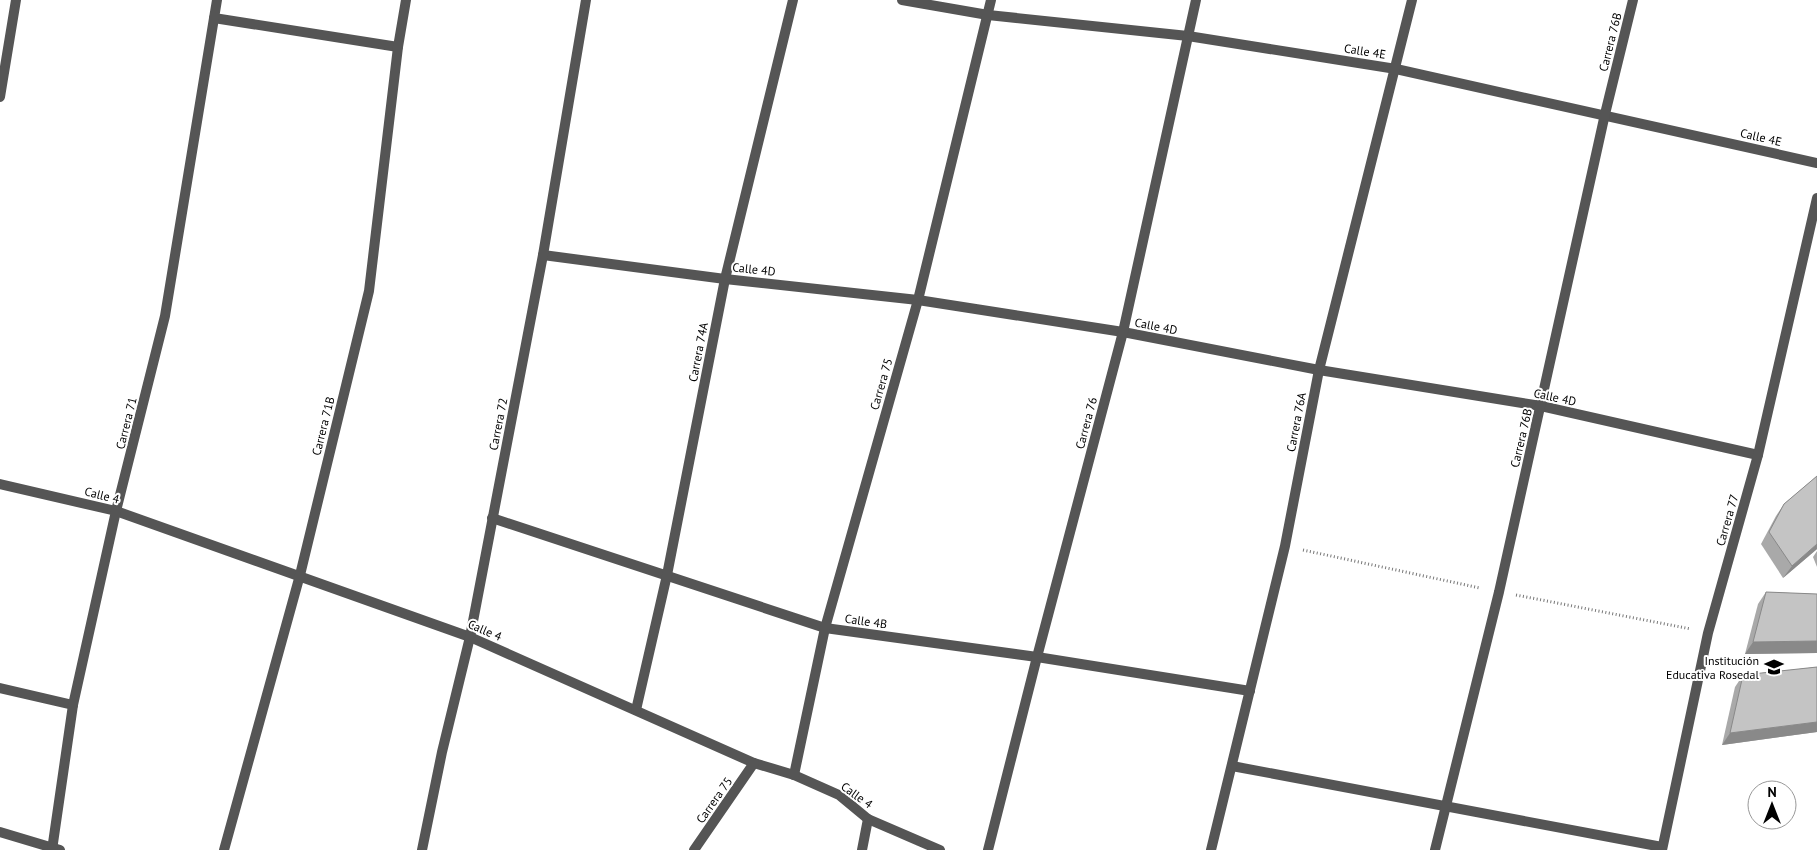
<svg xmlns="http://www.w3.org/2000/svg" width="1817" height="850" font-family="'PT Sans',sans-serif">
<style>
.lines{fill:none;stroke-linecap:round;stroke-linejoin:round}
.path{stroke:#777;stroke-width:3;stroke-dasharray:1 2.5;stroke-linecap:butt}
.street{stroke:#555;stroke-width:10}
.wall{fill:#a9a9a9}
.shaded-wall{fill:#898989}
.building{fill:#c4c4c4;stroke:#898989}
.labels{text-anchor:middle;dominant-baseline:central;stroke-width:4;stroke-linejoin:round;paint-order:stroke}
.street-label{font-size:12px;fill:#000;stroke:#fff}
.poi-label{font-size:12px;fill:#000;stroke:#fff;text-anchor:end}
</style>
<rect width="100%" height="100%" fill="#fff"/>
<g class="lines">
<g class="path">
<path d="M 1303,550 L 1480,588"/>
<path d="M 1516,595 L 1691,629"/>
</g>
<g class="street">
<path d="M 902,0 L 988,15 L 1188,36 L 1396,69 L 1817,163"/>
<path d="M 214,18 L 398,47"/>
<path d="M 0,97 L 16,0"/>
<path d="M 543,255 L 725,279 L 918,300 L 1123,332 L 1319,370 L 1541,406 L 1758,455"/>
<path d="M 0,484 L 116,511 L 470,637 L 754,763 L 794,775 L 839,795 L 868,819 L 940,850"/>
<path d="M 492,518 L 825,628 L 1037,657 L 1250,691"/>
<path d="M 0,688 L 73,705"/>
<path d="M 636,710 L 667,575 L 725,279 L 793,0"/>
<path d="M 1232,766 L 1662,847"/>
<path d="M 794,775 L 825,628 L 918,300 L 991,0"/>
<path d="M 0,832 L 60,850"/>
<path d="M 52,850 L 73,705 L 116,511 L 165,316 L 217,0"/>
<path d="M 224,850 L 300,575 L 369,291 L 398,47 L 406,0"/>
<path d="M 422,850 L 442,752 L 470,637 L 543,255 L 586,0"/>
<path d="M 694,850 L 754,763"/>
<path d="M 862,850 L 868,819"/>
<path d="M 988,850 L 1037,657 L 1123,332 L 1196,0"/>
<path d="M 1211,850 L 1285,546 L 1319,370 L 1412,0"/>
<path d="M 1435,850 L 1499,592 L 1605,114 L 1633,0"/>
<path d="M 1662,850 L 1708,633 L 1758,455 L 1817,198"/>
</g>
</g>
<g class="wall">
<path d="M 1817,476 L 1817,549 L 1783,578 L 1761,544 L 1776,516 L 1784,504 Z"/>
<path d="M 1817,551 L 1817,567 L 1813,557 Z"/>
<path d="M 1766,592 L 1817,594 L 1817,653 L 1745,654 L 1758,604 Z"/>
<path d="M 1817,667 L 1817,732 L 1722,745 L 1735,687 L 1743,675 Z"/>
</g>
<g class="shaded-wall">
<path d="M 1817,544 L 1817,549 L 1783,578 L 1792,566 Z"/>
<path d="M 1817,641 L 1817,653 L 1745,654 L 1753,642 Z"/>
<path d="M 1817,722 L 1817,732 L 1722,745 L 1730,733 Z"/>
</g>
<g class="building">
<path d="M 1817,476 L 1817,544 L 1792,566 L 1769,532 L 1784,504 Z"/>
<path d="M 1766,592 L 1817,594 L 1817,641 L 1753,642 Z"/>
<path d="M 1817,667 L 1817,722 L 1730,733 L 1743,675 Z"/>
</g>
<defs>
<g id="school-bare" transform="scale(1.5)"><path d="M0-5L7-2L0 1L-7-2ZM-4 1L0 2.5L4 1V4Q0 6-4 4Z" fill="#000" stroke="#fff" stroke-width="2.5" paint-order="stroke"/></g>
</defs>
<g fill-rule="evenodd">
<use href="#school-bare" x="1774" y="667"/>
</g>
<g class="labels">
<g class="street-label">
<text transform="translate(1610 42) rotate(-76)">Carrera 76B</text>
<text transform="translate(1365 51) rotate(9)">Calle 4E</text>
<text transform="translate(1761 137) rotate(13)">Calle 4E</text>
<text transform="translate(754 269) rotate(6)">Calle 4D</text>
<text transform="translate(1156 326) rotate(11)">Calle 4D</text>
<text transform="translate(698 352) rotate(-79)">Carrera 74A</text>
<text transform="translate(881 384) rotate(-74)">Carrera 75</text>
<text transform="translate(1555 397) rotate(12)">Calle 4D</text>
<text transform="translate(1296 422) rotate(-79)">Carrera 76A</text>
<text transform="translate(126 423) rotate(-76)">Carrera 71</text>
<text transform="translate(1086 423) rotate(-75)">Carrera 76</text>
<text transform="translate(498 424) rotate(-79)">Carrera 72</text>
<text transform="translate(323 426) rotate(-76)">Carrera 71B</text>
<text transform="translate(1521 438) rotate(-77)">Carrera 76B</text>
<text transform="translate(102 495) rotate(14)">Calle 4</text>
<text transform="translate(1727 520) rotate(-74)">Carrera 77</text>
<text transform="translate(866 621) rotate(8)">Calle 4B</text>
<text transform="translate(485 630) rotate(23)">Calle 4</text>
<text transform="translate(857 795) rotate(36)">Calle 4</text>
<text transform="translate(714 800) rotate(-55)">Carrera 75</text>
</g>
<g class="poi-label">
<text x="1759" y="660">Institución<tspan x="1759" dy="14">Educativa Rosedal</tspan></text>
</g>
</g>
<g transform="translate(1772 805)"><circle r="24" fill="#ffffff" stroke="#999999"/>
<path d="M0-4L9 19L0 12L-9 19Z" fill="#000000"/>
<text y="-8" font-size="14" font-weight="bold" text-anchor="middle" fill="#000000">N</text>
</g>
</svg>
